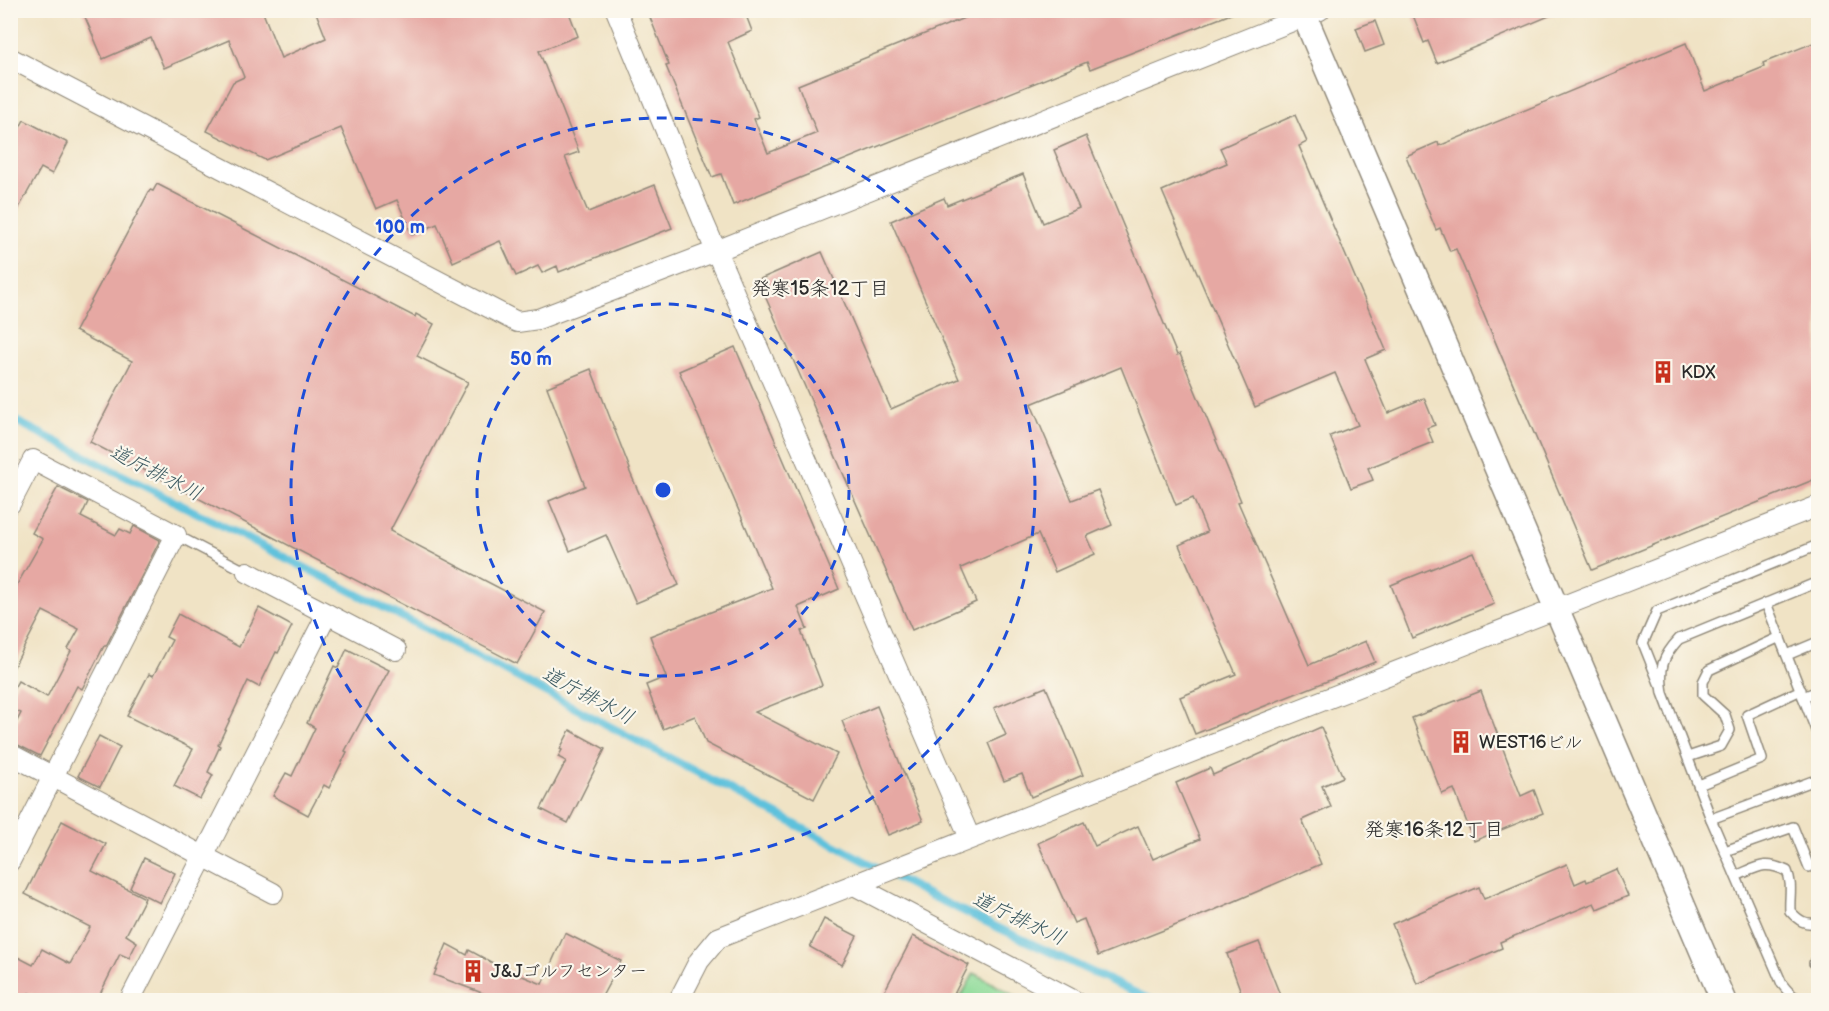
<svg xmlns="http://www.w3.org/2000/svg" width="1829" height="1011" font-family="'Balsamiq Sans','Klee One',sans-serif">
<style>
.green{fill:#8edb99;stroke:#5c8362;stroke-width:1.5}
.lines{fill:none;stroke-linecap:round;stroke-linejoin:round}
.stream{stroke:#5dc1dc;stroke-width:8}
.building{fill:#e6a8a3}
.service-casing{stroke:#8e8778;stroke-width:12}
.minor-casing{stroke:#8e8778;stroke-width:22}
.tertiary-casing{stroke:#8e8778;stroke-width:27}
.service{stroke:#fff;stroke-width:9}
.minor{stroke:#fff;stroke-width:20}
.tertiary{stroke:#fff;stroke-width:24}
.ring{fill:none;stroke:#1d4ed8;stroke-width:3;stroke-dasharray:10 8}
.labels{text-anchor:middle;dominant-baseline:central;stroke-width:4.5;stroke-linejoin:round;paint-order:stroke}
.poi-label{font-size:18px;fill:#2b2b2b;stroke:#fbf7ec;text-anchor:start}
.neighbourhood-label{font-size:20px;fill:#2b2b2b;stroke:#fbf7ec}
.water-label{font-size:20px;font-style:italic;fill:#3a5860;stroke:#fbf7ec}
.centre{fill:#1d4ed8;stroke:#fbf7ec;stroke-width:3}
.ring-label{font-size:18px;text-anchor:middle;font-weight:bold;fill:#1d4ed8;stroke:#fbf7ec;stroke-width:4.5;stroke-linejoin:round;paint-order:stroke}
</style>
<rect width="100%" height="100%" fill="#fbf7ec"/>
<filter id="ink" filterUnits="userSpaceOnUse"><feTurbulence type="fractalNoise" baseFrequency=".0167" numOctaves="2"/><feDisplacementMap in="SourceGraphic" scale="12" xChannelSelector="R" yChannelSelector="G"/><feConvolveMatrix kernelMatrix="1 2 1 2 8 2 1 2 1" color-interpolation-filters="sRGB"/></filter>
<filter id="wash" filterUnits="userSpaceOnUse"><feTurbulence type="fractalNoise" baseFrequency=".008" numOctaves="4" result="noise"/><feDisplacementMap in="SourceGraphic" scale="24" xChannelSelector="R" yChannelSelector="G"/><feGaussianBlur stdDeviation="1.35" result="paint"/><feColorMatrix in="noise" values="0 0 0 0 0 0 0 0 0 0 0 0 0 0 0 0 0 1.4 0 .05"/><feComposite in="paint" operator="in"/></filter>
<g filter="url(#wash)">
<rect width="100%" height="100%" fill="#f0e3c5"/>
<path class="green" d="M 974,973 L 1019,998 L 1020,1000 L 959,1000 Z"/>
<g class="lines">
<path class="stream" d="M 10,418 L 418,625 L 931,896 L 1151,1000"/>
</g>
<g id="blocks">
<g class="building">
<path d="M 82,10 L 262,10 L 281,58 L 326,38 L 315,10 L 450,10 L 453,18 L 472,10 L 568,10 L 578,36 L 539,51 L 579,152 L 565,157 L 588,212 L 655,185 L 672,228 L 559,272 L 557,266 L 542,273 L 538,266 L 516,276 L 500,241 L 453,262 L 437,224 L 412,235 L 397,200 L 376,209 L 341,128 L 265,160 L 207,131 L 233,82 L 244,77 L 229,40 L 164,68 L 151,38 L 103,59 Z"/>
<path d="M 647,10 L 744,10 L 752,31 L 728,42 L 759,117 L 754,119 L 768,153 L 817,133 L 798,85 L 984,10 L 1236,12 L 1090,69 L 1087,62 L 733,205 L 721,174 L 712,177 L 666,66 L 669,65 Z"/>
<path d="M 1411,10 L 1561,10 L 1561,11 L 1437,63 L 1428,41 L 1424,43 Z"/>
<path d="M 1375,21 L 1384,45 L 1365,52 L 1356,28 Z"/>
<path d="M 1818,41 L 1818,478 L 1592,570 L 1456,249 L 1450,251 L 1440,228 L 1436,230 L 1406,156 L 1438,142 L 1439,146 L 1686,43 L 1705,91 L 1764,67 L 1763,63 Z"/>
<path d="M 1295,115 L 1307,142 L 1299,146 L 1386,350 L 1365,359 L 1388,413 L 1424,398 L 1435,425 L 1427,428 L 1433,442 L 1368,468 L 1373,480 L 1351,488 L 1330,436 L 1358,425 L 1335,373 L 1255,407 L 1162,191 L 1227,163 L 1220,148 Z"/>
<path d="M 24,120 L 68,143 L 52,174 L 41,168 L 10,224 L 10,146 Z"/>
<path d="M 1086,136 L 1177,355 L 1180,354 L 1241,501 L 1238,502 L 1309,665 L 1366,641 L 1375,662 L 1195,734 L 1180,697 L 1236,674 L 1179,545 L 1207,532 L 1193,498 L 1176,505 L 1121,367 L 1031,404 L 1072,500 L 1098,490 L 1112,525 L 1087,536 L 1095,554 L 1055,572 L 1038,534 L 961,568 L 976,602 L 912,630 L 758,280 L 822,252 L 891,409 L 959,379 L 891,221 L 944,198 L 947,205 L 1023,174 L 1043,223 L 1079,208 L 1054,150 Z"/>
<path d="M 157,184 L 415,317 L 416,314 L 434,324 L 417,356 L 468,382 L 390,531 L 545,612 L 517,664 L 90,442 L 132,361 L 75,331 L 150,190 L 153,191 Z"/>
<path d="M 735,347 L 839,589 L 798,607 L 807,629 L 801,631 L 822,685 L 755,712 L 837,754 L 814,799 L 706,743 L 695,716 L 663,729 L 646,685 L 666,677 L 650,636 L 772,588 L 679,371 Z"/>
<path d="M 591,369 L 630,469 L 629,470 L 679,585 L 636,603 L 606,535 L 570,551 L 549,501 L 585,486 L 547,387 Z"/>
<path d="M 58,487 L 88,502 L 81,517 L 116,535 L 120,529 L 130,534 L 134,526 L 160,540 L 106,646 L 104,646 L 82,689 L 77,686 L 40,756 L 10,741 L 10,735 L 21,713 L 10,708 L 10,695 L 18,681 L 47,697 L 71,651 L 68,649 L 79,629 L 43,611 L 10,674 L 10,597 L 43,539 L 32,533 Z"/>
<path d="M 1473,552 L 1494,604 L 1412,638 L 1391,585 Z"/>
<path d="M 259,608 L 292,626 L 278,653 L 276,652 L 259,687 L 248,681 L 218,745 L 220,746 L 208,772 L 213,775 L 200,799 L 174,786 L 193,749 L 127,716 L 149,674 L 153,676 L 172,640 L 166,637 L 178,614 L 239,647 Z"/>
<path d="M 347,649 L 389,670 L 345,751 L 347,752 L 329,788 L 324,785 L 308,815 L 273,796 L 286,773 L 292,776 L 315,728 L 307,723 L 334,666 L 338,668 Z"/>
<path d="M 1046,687 L 1083,775 L 1031,797 L 1022,774 L 1004,781 L 988,743 L 1006,735 L 994,708 Z"/>
<path d="M 1481,691 L 1521,796 L 1534,790 L 1543,813 L 1474,841 L 1454,789 L 1442,794 L 1412,718 Z"/>
<path d="M 877,706 L 923,821 L 888,835 L 842,721 Z"/>
<path d="M 1321,727 L 1343,777 L 1322,786 L 1331,807 L 1302,820 L 1321,864 L 1212,911 L 1098,956 L 1084,919 L 1074,923 L 1038,843 L 1084,822 L 1095,846 L 1138,826 L 1153,859 L 1200,839 L 1176,783 L 1210,768 L 1213,775 Z"/>
<path d="M 570,730 L 605,749 L 568,823 L 541,809 L 566,761 L 558,757 L 562,750 L 560,749 Z"/>
<path d="M 99,736 L 120,747 L 100,787 L 78,776 Z"/>
<path d="M 62,821 L 106,844 L 92,871 L 145,898 L 126,935 L 137,942 L 129,958 L 120,954 L 97,1000 L 44,1000 L 29,993 L 25,1000 L 10,1000 L 10,953 L 33,965 L 42,949 L 70,964 L 90,927 L 25,894 Z"/>
<path d="M 144,858 L 175,873 L 160,903 L 130,888 Z"/>
<path d="M 1567,864 L 1575,884 L 1586,879 L 1587,882 L 1616,869 L 1628,896 L 1597,909 L 1594,903 L 1500,942 L 1502,948 L 1417,984 L 1392,924 L 1479,887 L 1484,899 Z"/>
<path d="M 824,919 L 857,936 L 842,965 L 810,947 Z"/>
<path d="M 565,933 L 621,961 L 600,1000 L 501,1000 L 434,975 L 447,944 L 467,955 L 469,950 L 500,967 L 542,984 Z"/>
<path d="M 913,936 L 969,965 L 951,1000 L 880,1000 Z"/>
<path d="M 1259,942 L 1282,1000 L 1244,1000 L 1227,954 Z"/>
</g>
</g>
</g>
<g filter="url(#ink)">
<use href="#blocks" fill-opacity="0" stroke="#8e8778" stroke-width="1.5"/>
<g class="lines">
<g class="service-casing">
<g id="service">
<path d="M 176,535 L 247,572"/>
<path d="M 1818,582 L 1679,639 C 1662,657 1659,669 1663,693 L 1711,819 L 1782,984 C 1794,1000 1798,1000 1818,999"/>
<path d="M 1766,603 L 1818,735"/>
<path d="M 1787,655 L 1818,642"/>
<path d="M 1659,683 L 1643,643 L 1657,611 L 1818,545"/>
<path d="M 1803,697 L 1818,691"/>
<path d="M 1688,757 L 1721,746 L 1730,730 L 1725,715 L 1703,695 L 1703,682 L 1709,670 L 1780,637"/>
<path d="M 1699,785 L 1762,759 L 1747,715 L 1801,690"/>
<path d="M 1711,819 L 1818,779"/>
<path d="M 1725,851 L 1793,827 L 1809,867 L 1818,863"/>
<path d="M 1736,876 C 1758,867 1764,860 1787,871 C 1793,885 1789,896 1790,911 C 1798,920 1806,926 1818,922"/>
<path d="M 1814,963 L 1818,960"/>
</g>
</g>
<g class="minor-casing">
<g id="minor">
<path d="M 616,10 L 704,223 L 970,838"/>
<path d="M 10,58 L 517,322 L 538,319 L 716,251 L 1320,10"/>
<path d="M 10,504 L 33,460 L 176,535 L 10,861"/>
<path d="M 247,572 L 396,650"/>
<path d="M 10,754 L 273,893"/>
<path d="M 854,885 L 1073,1000"/>
<path d="M 130,1000 L 327,614"/>
<path d="M 679,1000 L 699,961 L 718,938 L 1818,506"/>
</g>
</g>
<g class="tertiary-casing">
<path id="tertiary" d="M 1302,10 L 1723,1000"/>
</g>
<use href="#service" class="service"/>
<use href="#minor" class="minor"/>
<use href="#tertiary" class="tertiary"/>
</g>
</g>
<g class="ring">
<circle cx="663" cy="490" r="186"/>
<circle cx="663" cy="490" r="372"/>
</g>
<defs>
<g id="building-bare" transform="scale(1.8)"><path d="M-4-6H4V6H1V3H-1V6H-4ZM-2.5-4.3h1.7v1.8h-1.7ZM.8-4.3h1.7v1.8H.8ZM-2.5-1h1.7V.8h-1.7ZM.8-1h1.7V.8H.8Z" fill="#c8321e" stroke="#fbf7ec" stroke-width="2.5" paint-order="stroke"/></g>
</defs>
<g fill-rule="evenodd">
<use href="#building-bare" x="1663" y="372"/>
<use href="#building-bare" x="1461" y="742"/>
<use href="#building-bare" x="473" y="971"/>
</g>
<g class="labels">
<g class="poi-label">
<text x="1681" y="372">KDX</text>
<text x="1479" y="742">WEST16ビル</text>
<text x="491" y="971">J&amp;Jゴルフセンター</text>
</g>
<g class="neighbourhood-label">
<text x="820" y="289">発寒15条12丁目</text>
<text x="1434" y="830">発寒16条12丁目</text>
</g>
<g class="water-label">
<text transform="translate(156 473) rotate(27)">道庁排水川</text>
<text transform="translate(588 696) rotate(28)">道庁排水川</text>
<text transform="translate(1019 919) rotate(25)">道庁排水川</text>
</g>
</g>
<circle cx="663" cy="490" r="9" class="centre"/>
<g class="ring-label">
<text x="400" y="233">100 m</text>
<text x="531" y="365">50 m</text>
</g>
<rect width="1829" height="1011" fill="none" stroke="#fbf7ec" stroke-width="36"/>
</svg>
